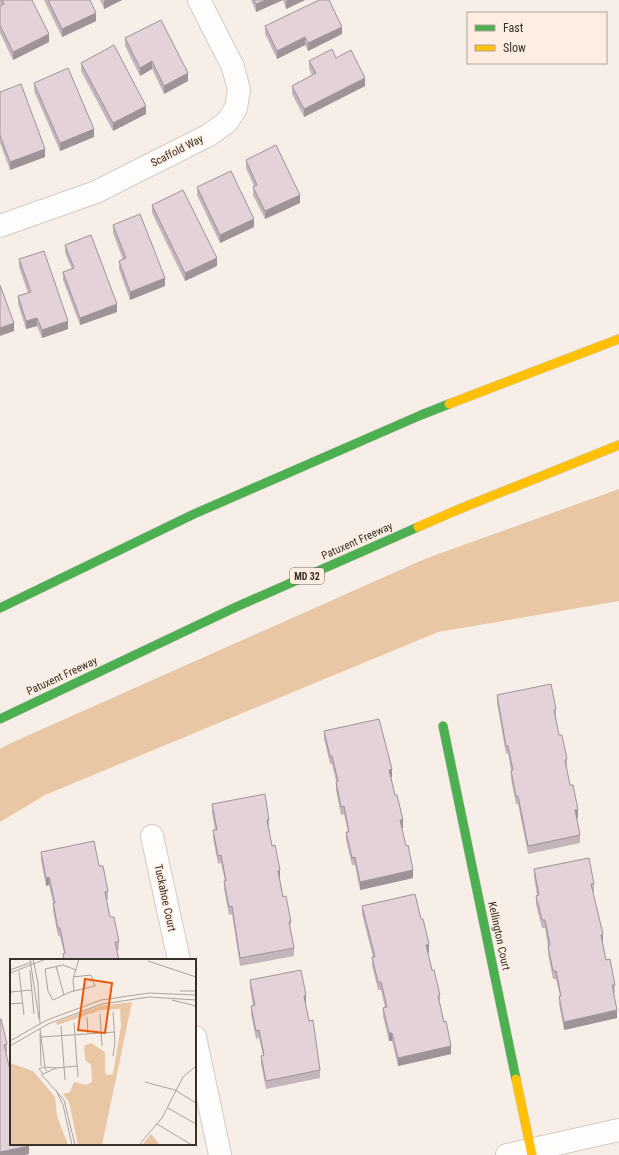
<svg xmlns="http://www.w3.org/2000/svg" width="619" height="1155" font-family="'Roboto Condensed',sans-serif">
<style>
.forest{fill:#eac7a4}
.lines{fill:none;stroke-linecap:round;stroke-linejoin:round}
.street-casing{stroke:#d2cbc5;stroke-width:24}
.fast-casing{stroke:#d2cbc5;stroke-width:10}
.slow-casing{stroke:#d2cbc5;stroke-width:10}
.street{stroke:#fefdfb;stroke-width:22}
.fast{stroke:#4caf50;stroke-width:9}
.slow{stroke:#ffc107;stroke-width:9}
.wall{fill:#c3b5ba}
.shaded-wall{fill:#9f9397}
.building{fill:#e3d2d8;stroke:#9f9397}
.labels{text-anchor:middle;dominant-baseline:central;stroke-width:3;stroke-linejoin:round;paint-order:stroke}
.shield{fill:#fdeee1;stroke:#736a61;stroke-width:1}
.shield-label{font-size:10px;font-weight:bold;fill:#38312a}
.street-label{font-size:11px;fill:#38312a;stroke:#fdeee1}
.inset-road{fill:none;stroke:#aba39b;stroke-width:1}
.view{fill:#e8590c;fill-opacity:0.15;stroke:#e8590c;stroke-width:2}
.inset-edge{fill:none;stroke:#38312a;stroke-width:2}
</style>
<rect width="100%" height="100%" fill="#f7efe7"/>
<path class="forest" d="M 619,489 L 619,601 L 438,632 L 45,795 L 0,822 L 0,749 L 11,743 L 427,558 Z"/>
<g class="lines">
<g class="street-casing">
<g id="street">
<path d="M 0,226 L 96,192 L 209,135 L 227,122 L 236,108 L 239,90 L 233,67 L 199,0"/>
<path d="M 152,836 L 179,960"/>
<path d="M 195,1037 L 220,1155"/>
<path d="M 507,1155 L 619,1130"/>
</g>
</g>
<g class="fast-casing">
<g id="fast">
<path d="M 0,608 L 194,514 L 421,415 L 449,404"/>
<path d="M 0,719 L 236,607 L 418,527"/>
<path d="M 443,726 L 516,1079"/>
</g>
</g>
<g class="slow-casing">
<g id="slow">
<path d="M 449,404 L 619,339"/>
<path d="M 418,527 L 457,510 L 619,445"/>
<path d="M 516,1079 L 532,1155"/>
</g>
</g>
<use href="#street" class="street"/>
<use href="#fast" class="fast"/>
<use href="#slow" class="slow"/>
</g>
<g class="wall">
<path d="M 0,0 L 32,0 L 49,42 L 13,60 L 0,33 L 0,6 L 1,5 L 0,4 Z"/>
<path d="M 44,0 L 90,0 L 96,21 L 62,37 Z"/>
<path d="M 100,0 L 122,0 L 104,9 Z"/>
<path d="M 251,0 L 305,0 L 286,9 L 283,0 L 256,12 Z"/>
<path d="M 265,26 L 342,34 L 308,51 L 305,45 L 277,59 L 265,34 Z"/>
<path d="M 125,38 L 188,81 L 164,94 L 152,69 L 140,76 L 125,46 Z"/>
<path d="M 336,58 L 365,86 L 304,117 L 292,94 L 292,86 L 312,75 L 309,69 L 309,61 Z"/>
<path d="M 81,63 L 146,114 L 113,131 L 81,71 Z"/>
<path d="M 34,83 L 94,137 L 60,151 L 34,91 Z"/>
<path d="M 0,92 L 45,157 L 10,170 L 0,143 Z"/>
<path d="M 246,160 L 300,203 L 265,219 L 253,195 L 253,187 L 254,186 L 246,168 Z"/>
<path d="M 197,187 L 254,227 L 220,243 L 197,195 Z"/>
<path d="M 152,205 L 217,266 L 185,281 L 152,213 Z"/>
<path d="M 113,225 L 165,286 L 130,300 L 119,269 L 119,261 L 123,260 L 113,233 Z"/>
<path d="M 65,245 L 117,312 L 80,325 L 63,280 L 63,272 L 72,269 L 65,253 Z"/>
<path d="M 19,259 L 68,329 L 42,338 L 37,326 L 26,329 L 18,304 L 18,296 L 28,293 L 19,267 Z"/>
<path d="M 497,695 L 556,709 L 556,717 L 555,717 L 559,735 L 567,759 L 567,767 L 566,768 L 578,818 L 577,818 L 580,835 L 580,843 L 528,854 L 518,804 L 516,804 L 511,779 L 511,771 L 508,753 L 506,754 L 497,703 Z"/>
<path d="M 324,731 L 392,777 L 391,777 L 403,828 L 402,828 L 413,878 L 360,890 L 355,865 L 352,865 L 346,840 L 346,832 L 348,832 L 344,814 L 341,815 L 336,790 L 336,781 L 332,764 L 330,764 L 324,739 Z"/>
<path d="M 212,804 L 269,820 L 269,828 L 272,846 L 280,878 L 280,879 L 283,897 L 291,922 L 290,930 L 294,948 L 294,956 L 240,966 L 232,914 L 229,915 L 224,889 L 225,881 L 221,863 L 218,864 L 213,838 L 213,830 L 215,830 L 212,812 Z"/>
<path d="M 41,852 L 99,866 L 108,891 L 108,899 L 106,900 L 110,917 L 119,942 L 119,950 L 117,950 L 119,960 L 63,960 L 63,954 L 64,953 L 60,936 L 58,936 L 53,911 L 53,903 L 49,885 L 46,886 L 41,860 Z"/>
<path d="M 534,869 L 594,884 L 594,892 L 592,892 L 603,942 L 602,942 L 606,960 L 615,985 L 615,993 L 613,993 L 617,1018 L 564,1030 L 559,1004 L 560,996 L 556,979 L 553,979 L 548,954 L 548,946 L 545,928 L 542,928 L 536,904 L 536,896 L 537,895 L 534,877 Z"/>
<path d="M 362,906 L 429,952 L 428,953 L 432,970 L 440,995 L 440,1003 L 451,1054 L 398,1066 L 392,1041 L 389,1041 L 383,1016 L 383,1008 L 385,1008 L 381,990 L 378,990 L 372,965 L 372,957 L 373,957 L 362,914 Z"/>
<path d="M 250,980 L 306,1003 L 305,1004 L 309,1021 L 320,1070 L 320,1078 L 266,1089 L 261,1064 L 261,1056 L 263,1055 L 259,1038 L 256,1039 L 251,1014 L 251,1006 L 253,1006 L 250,988 Z"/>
<path d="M 0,1019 L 7,1044 L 7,1052 L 6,1053 L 11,1144 L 29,1154 L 0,1155 Z"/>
</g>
<g class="shaded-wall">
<path d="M 106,0 L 122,0 L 104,9 L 104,1 Z"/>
<path d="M 266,0 L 283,0 L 256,12 L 256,4 Z"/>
<path d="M 288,0 L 305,0 L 286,9 L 286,1 Z"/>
<path d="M 96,13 L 96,21 L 62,37 L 62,29 Z"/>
<path d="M 342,27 L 342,34 L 308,51 L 308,43 Z"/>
<path d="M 49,34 L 49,42 L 13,60 L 13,52 Z"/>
<path d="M 305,37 L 305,45 L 277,59 L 277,51 Z"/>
<path d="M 152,61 L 152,69 L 140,76 L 140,68 Z"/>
<path d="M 188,73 L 188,81 L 164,94 L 164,86 Z"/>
<path d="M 365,78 L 365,86 L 304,117 L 304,109 Z"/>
<path d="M 146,106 L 146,114 L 113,131 L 113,123 Z"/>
<path d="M 94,129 L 94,137 L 60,151 L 60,143 Z"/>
<path d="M 45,149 L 45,157 L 10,170 L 10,162 Z"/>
<path d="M 300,195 L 300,203 L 265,219 L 265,211 Z"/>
<path d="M 254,219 L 254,227 L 220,243 L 220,235 Z"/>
<path d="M 217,258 L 217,266 L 185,281 L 185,273 Z"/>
<path d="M 165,278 L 165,286 L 130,300 L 130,292 Z"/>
<path d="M 117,304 L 117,312 L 80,325 L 80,318 Z"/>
<path d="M 37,318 L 37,326 L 26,329 L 26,321 Z"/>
<path d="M 68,321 L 68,329 L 42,338 L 42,330 Z"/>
<path d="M 14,323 L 14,331 L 0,336 L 0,328 Z"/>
<path d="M 392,769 L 392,777 L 389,778 L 389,770 Z"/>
<rect x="575" y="810" width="3" height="8"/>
<rect x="400" y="820" width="3" height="8"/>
<path d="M 280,870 L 280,878 L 278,879 L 278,871 Z"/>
<path d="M 413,870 L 413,878 L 360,890 L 360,882 Z"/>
<path d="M 49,877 L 49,885 L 46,886 L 46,878 Z"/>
<path d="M 603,934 L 603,942 L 601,943 L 601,935 Z"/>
<path d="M 429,944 L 429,952 L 426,953 L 426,945 Z"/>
<path d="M 306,995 L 306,1003 L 304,1004 L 304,996 Z"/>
<path d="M 617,1010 L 617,1018 L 564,1030 L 564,1022 Z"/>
<rect x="389" y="1033" width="3" height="8"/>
<path d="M 451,1046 L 451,1054 L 398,1066 L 398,1058 Z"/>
<path d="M 29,1146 L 29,1154 L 25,1155 L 0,1155 L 0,1152 Z"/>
</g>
<g class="building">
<path d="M 2,0 L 32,0 L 49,34 L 13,52 L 0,25 L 0,6 L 4,4 Z"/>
<path d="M 48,0 L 90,0 L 96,13 L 62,29 Z"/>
<path d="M 254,0 L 266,0 L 256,4 Z"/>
<path d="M 319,0 L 329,0 L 342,27 L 308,43 L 305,37 L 277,51 L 265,26 Z"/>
<path d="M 161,20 L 188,73 L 164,86 L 152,61 L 140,68 L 125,38 Z"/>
<path d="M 114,45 L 146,106 L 113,123 L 81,63 Z"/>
<path d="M 332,49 L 336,58 L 351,50 L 365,78 L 304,109 L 292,86 L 316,73 L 309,61 Z"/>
<path d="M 68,68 L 94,129 L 60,143 L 34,83 Z"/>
<path d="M 21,84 L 45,149 L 10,162 L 0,135 L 0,92 Z"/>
<path d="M 276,145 L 300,195 L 265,211 L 253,187 L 257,185 L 246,160 Z"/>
<path d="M 231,171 L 254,219 L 220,235 L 197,187 Z"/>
<path d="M 183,190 L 217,258 L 185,273 L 152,205 Z"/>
<path d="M 140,214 L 165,278 L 130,292 L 119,261 L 126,258 L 113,225 Z"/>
<path d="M 91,235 L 117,304 L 80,318 L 63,272 L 74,268 L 65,245 Z"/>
<path d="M 44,251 L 68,321 L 42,330 L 37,318 L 26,321 L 18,296 L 31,292 L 19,259 Z"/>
<path d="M 0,285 L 14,323 L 0,328 Z"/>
<path d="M 551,684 L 556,709 L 554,710 L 559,735 L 562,735 L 567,759 L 565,760 L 570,785 L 573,785 L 578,810 L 575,810 L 580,835 L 528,846 L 518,796 L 516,796 L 511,771 L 513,770 L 508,746 L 506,746 L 497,695 Z"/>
<path d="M 379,719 L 392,769 L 389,770 L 395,795 L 397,795 L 403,820 L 400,820 L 406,846 L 408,845 L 413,870 L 360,882 L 355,857 L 352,858 L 346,832 L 349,832 L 344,806 L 341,807 L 336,782 L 338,781 L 332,756 L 330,756 L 324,731 Z"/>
<path d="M 265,794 L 269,820 L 267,820 L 272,846 L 275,845 L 280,870 L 278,871 L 283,897 L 286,896 L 291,922 L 289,922 L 294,948 L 240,958 L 232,906 L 229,907 L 224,881 L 226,881 L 221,855 L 218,856 L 213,830 L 217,830 L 212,804 Z"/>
<path d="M 94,841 L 99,866 L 103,866 L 108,891 L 105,892 L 110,917 L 114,917 L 119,942 L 115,942 L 119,960 L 64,960 L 63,954 L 65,953 L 60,928 L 58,928 L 53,903 L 55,903 L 49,877 L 46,878 L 41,852 Z"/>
<path d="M 589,858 L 594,884 L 591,884 L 603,934 L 601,935 L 606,960 L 610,959 L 615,985 L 612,985 L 617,1010 L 564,1022 L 559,996 L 561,996 L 556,971 L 553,971 L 548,946 L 550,945 L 545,920 L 542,920 L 536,896 L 539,895 L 534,869 Z"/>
<path d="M 415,894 L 421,919 L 423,919 L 429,944 L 426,945 L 432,970 L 434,970 L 440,995 L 438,996 L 444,1022 L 446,1021 L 451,1046 L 398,1058 L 392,1033 L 389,1033 L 383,1008 L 387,1007 L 381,982 L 378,982 L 372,957 L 375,957 L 362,906 Z"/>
<path d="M 301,970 L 306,995 L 304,996 L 309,1021 L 313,1020 L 320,1070 L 266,1081 L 261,1056 L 264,1055 L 259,1030 L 256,1031 L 251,1006 L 255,1005 L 250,980 Z"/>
<path d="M 0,1019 L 1,1019 L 7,1044 L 4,1045 L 10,1070 L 11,1070 L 11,1144 L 28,1144 L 29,1146 L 0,1152 Z"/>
</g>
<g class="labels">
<rect class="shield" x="290" y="568" width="34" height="16" rx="3"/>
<g class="shield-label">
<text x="307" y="576">MD 32</text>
</g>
<g class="street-label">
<text transform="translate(177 151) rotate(-27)">Scaffold Way</text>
<text transform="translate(357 541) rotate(-24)">Patuxent Freeway</text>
<text transform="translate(62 676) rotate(-25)">Patuxent Freeway</text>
<text transform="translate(165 898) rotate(78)">Tuckahoe Court</text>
<text transform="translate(499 936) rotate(78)">Kellington Court</text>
</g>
</g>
<g transform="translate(10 959)">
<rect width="186" height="186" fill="#f7efe7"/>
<path d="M 122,43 L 92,186 L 68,186 L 59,143 L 53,135 L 60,133 L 64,123 L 76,126 L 82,123 L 81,106 L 75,101 L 74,87 L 81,84 L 95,93 L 95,114 L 97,116 L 103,115 L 111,67 L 110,50 L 91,51 L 47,66 L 46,63 L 90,47 ZM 0,104 L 23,112 L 45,138 L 47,157 L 58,186 L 0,186 ZM 141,175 L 150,186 L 132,186 Z" fill="#eac7a4"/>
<path class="inset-road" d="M 20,0 L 29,60M 23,0 L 28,24 L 30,65M 138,2 L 186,18M 46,7 L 54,36M 0,11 L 22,3M 20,11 L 24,55M 9,12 L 14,56M 0,14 L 36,0M 63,18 L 81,16 L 85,27 L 60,33 L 43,41 L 38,32 L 35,10 L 53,6 L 66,11M 0,21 L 1,35M 64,32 L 63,20 L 69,0M 170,32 L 186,32M 0,33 L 22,31M 162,41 L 186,47M 0,45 L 13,44M 90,55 L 92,87M 77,58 L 78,75M 64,64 L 68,118M 51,67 L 55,121M 30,70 L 35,108M 30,74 L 31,107M 31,78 L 105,73M 0,82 L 37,61 L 91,41 L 139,34 L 186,36M 0,87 L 38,65 L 92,45 L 139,38 L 186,41M 103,97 L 105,83 L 103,53M 35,108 L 46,109 L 33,115 L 29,110 L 34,108 L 37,112M 46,109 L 67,107M 31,115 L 54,141 L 65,186M 135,123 L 165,131 L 186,144M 46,131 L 53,146 L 62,186M 158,149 L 186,165M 147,165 L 182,186M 129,186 L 152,159 L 173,118 L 186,107"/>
<path class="view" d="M 75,20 L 102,24 L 95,74 L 68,71 Z"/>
<rect width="186" height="186" class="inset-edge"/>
</g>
<rect x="467" y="12" width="140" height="52" fill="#fdeee1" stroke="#aea298"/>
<rect x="475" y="25" width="20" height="6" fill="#4caf50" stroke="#aea298"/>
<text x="503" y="32" font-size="12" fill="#38312a">Fast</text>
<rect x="475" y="45" width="20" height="6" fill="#ffc107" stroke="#aea298"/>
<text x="503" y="52" font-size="12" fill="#38312a">Slow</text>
</svg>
